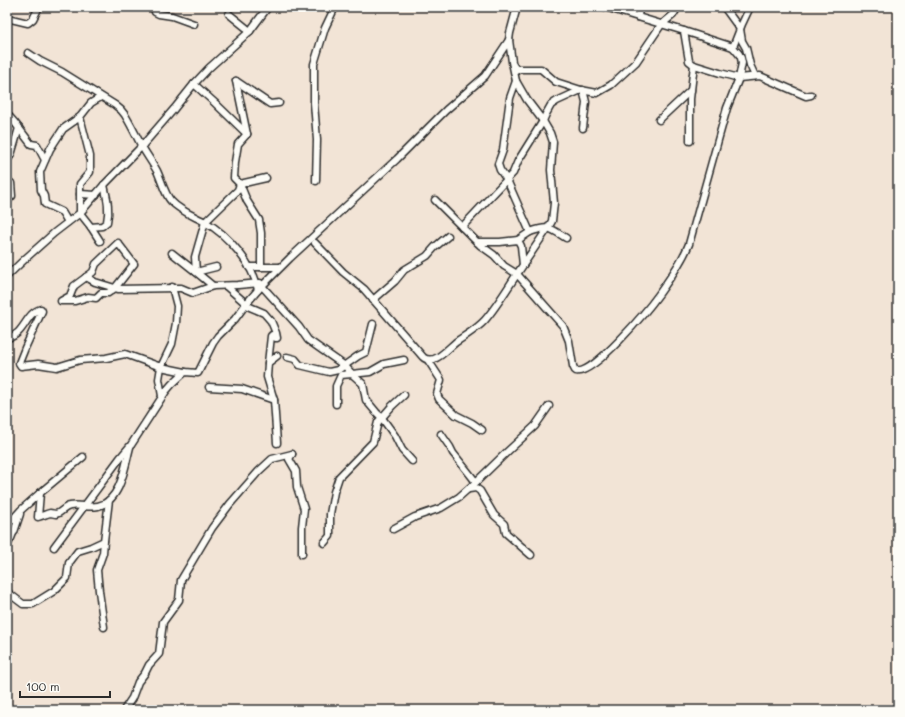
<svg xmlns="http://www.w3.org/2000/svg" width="905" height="717" font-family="Mali,sans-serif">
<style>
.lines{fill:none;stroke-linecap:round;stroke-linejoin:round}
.minor-casing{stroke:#2b2b2b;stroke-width:9}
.minor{stroke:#fdfcf7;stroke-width:6}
</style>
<rect width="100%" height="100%" fill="#f2e4d6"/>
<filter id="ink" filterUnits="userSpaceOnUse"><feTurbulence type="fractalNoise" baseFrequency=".025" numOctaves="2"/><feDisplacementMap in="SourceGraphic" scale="8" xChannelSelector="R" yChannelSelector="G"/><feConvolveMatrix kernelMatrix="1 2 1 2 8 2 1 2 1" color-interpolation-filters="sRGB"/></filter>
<g filter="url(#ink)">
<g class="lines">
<g class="minor-casing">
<g id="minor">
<path d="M 154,7 L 155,12 L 159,14 L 172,16 L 194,24"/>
<path d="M 517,7 L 510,33 L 509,40 L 512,62 L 516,81 L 527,100 L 543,121 L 550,133 L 553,142 L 551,170 L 554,203 L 552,221 L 548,228 L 517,274 L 563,326 L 569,341 L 573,366 C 574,368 574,370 576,371 C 593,376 649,308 659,294 C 670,278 682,262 689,244 L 727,108 L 739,78 L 742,63 L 741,58 L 739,54 L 733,47 L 684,31 L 605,7"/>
<path d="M 724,7 L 740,29 L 742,41 L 746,48 L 750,65 L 755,76"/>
<path d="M 229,14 L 250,31"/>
<path d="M 638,17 L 639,7"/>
<path d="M 7,18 L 28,23 L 33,19 L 39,7"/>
<path d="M 684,31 L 689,61 L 694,65 L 720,73 L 739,78 L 760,76 L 806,96 L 811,95"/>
<path d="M 733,47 L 742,24 L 750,7"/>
<path d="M 28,53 L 40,61 L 62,72 L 115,105 L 121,110 L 125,115 C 131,125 136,135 141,145 C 146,154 152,162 157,171 C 161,179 165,195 171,201 C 180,211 194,216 205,222 C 227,234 254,265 258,290"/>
<path d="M 513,65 L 516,69 L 541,69 L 556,82 L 581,90 L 597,93 L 611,85 L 636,62 L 661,25 L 673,15 L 678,7"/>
<path d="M 236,81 L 247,134"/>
<path d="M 236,81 L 270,104 L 279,103"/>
<path d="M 516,81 L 510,98 L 503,150 L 498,164 L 500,170 L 507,180 L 530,232 C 549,225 550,228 566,238"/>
<path d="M 194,84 L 215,103 L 247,134"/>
<path d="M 7,114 L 15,123 L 31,144 L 37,145 L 45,160"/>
<path d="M 80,117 L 90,156 L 90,172 L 80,184 L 80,194"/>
<path d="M 659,120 L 691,90"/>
<path d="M 583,128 L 586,102 L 583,90"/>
<path d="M 247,134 L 238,144 L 235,162 L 234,178 L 240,184 L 247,201 L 259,220 L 261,233 L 261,267"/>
<path d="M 690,141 L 690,99 L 694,65"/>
<path d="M 7,160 L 11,155 L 19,128"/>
<path d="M 7,181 L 11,183 L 12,196 L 7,201"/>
<path d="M 316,181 L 317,140 L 314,103 L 314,64 L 325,28 L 335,7"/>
<path d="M 96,195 L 80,194 L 80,213 L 91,227 L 100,241"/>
<path d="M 68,222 L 62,212 L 45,204 L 44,196 L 41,190 L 40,172 L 50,149 L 63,129 L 80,117 L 91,103 L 101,97"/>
<path d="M 91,227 L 102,226 L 107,222 C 110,209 107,198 104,185"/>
<path d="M 462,227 L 513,173 L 518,161 L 543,121 L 546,114 L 551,105 L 557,101 L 581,90"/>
<path d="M 477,242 L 500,242 L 518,240"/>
<path d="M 118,243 L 134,264 L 115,288 L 108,293 L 101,293 L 96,298 L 88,297 L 75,301 L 61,301 L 70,296 L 74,286 L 93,272 L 96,264 Z"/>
<path d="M 315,243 L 343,272 L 364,289 L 423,357 C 426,360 430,360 434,359 C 441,357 450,347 456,342 C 466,335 477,329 485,320 C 497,306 507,289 517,274 L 504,266 L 494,255 L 480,245 L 435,200"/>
<path d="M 172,253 L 196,272 L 216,267"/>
<path d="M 523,265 L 521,246 L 518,240 L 530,232"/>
<path d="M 249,267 L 280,267"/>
<path d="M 7,276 L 26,258 L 54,233 L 80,213 L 104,185 L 142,146 L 174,109 L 194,84 L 209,68 L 250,31 L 268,7"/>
<path d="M 86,277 L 95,282 L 118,289 L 177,288 L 181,288 L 193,293 L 213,286 L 238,285 L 260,283"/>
<path d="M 213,286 L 196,272 L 195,257 L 205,222 L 238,190 L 240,184 L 266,178"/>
<path d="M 226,286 L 250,307 L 264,313 L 271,321 L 276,333 L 277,338 L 276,338 L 272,335 L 271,336 L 268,363"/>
<path d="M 262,286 L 299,327 L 308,340 L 345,366 L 352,374 L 370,372 L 384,364 L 404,360"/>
<path d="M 373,300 L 395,281 L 404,270 L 427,256 L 435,247 L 448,236"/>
<path d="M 7,338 C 25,335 25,313 41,309 L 42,311 L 25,348 L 19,363 L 21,366 L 38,364 L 57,367 L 80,360 L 106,358 L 125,354 L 161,367 L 185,372"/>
<path d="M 277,356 L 268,363 L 267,377 L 274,400 L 277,443"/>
<path d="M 287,357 L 295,359 L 300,365 L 329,372 L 338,370 L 358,356 L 366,352 L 373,324"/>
<path d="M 428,360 L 441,380 L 437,394 L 439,399 L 456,415 L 472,423 L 482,430"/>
<path d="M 209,387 L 242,389 L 274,400"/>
<path d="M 162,396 L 159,379 L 161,367 L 172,344 L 176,323 L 177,306 L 172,287"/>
<path d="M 336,404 L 336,386 L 341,375 L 352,374 L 363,384 L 366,400 L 376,412 L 382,418 L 395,436 L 402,450 L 412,461"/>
<path d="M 441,434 L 450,447 L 453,453 L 476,482"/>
<path d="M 292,454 L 289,459 L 296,471 L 297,487 L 304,509 L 302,527 L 302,554"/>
<path d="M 469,489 L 476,488 L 480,491 L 494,515 L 504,524 L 506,533 L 531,555"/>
<path d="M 40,493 L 38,517 C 42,516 46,514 50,513 C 52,513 54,514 56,514 C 61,513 64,507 70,506 C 79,504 88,508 98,506 C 121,501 125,466 130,447"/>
<path d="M 7,521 L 12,520 L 21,510 L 40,493 L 83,457"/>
<path d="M 393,529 L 415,517 L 441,508 L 459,497 L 476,482 L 508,451 L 535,426 L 549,406"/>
<path d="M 7,543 C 12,541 11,535 14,532 L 20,514"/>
<path d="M 324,543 L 330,536 L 330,514 L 334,492 L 339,477 L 373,442 L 378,422 L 392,406 L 404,395"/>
<path d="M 54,547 L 120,458 L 131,445 L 166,391 L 172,384 L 185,372 L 198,373 L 213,343 L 218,336 L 235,319 L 246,304 L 258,290 L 290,258 L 397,159 L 446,110 L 485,76 L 509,40"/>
<path d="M 7,592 L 23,604 L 33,604 L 54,591 L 67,578 L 69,563 L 78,551 L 91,547 L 104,541 L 109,500"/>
<path d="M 104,627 L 99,591 L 97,570 L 103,553 L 104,541"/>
<path d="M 124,710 L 132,698 L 138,682 L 145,673 L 149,665 L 159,654 L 163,622 L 179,600 L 181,580 L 212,528 L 230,504 L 259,471 L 272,459 L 292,454"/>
</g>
</g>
<use href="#minor" class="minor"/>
</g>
</g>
<rect width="905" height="717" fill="none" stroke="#fdfcf7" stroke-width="24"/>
<rect x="12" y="12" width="881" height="693" fill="none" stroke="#2b2b2b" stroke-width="1.5" filter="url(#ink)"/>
<path d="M20 691v6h90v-6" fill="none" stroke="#2b2b2b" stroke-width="2"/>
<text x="26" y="691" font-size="12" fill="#2b2b2b" stroke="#fdfcf7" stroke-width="3" paint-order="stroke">100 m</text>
</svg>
